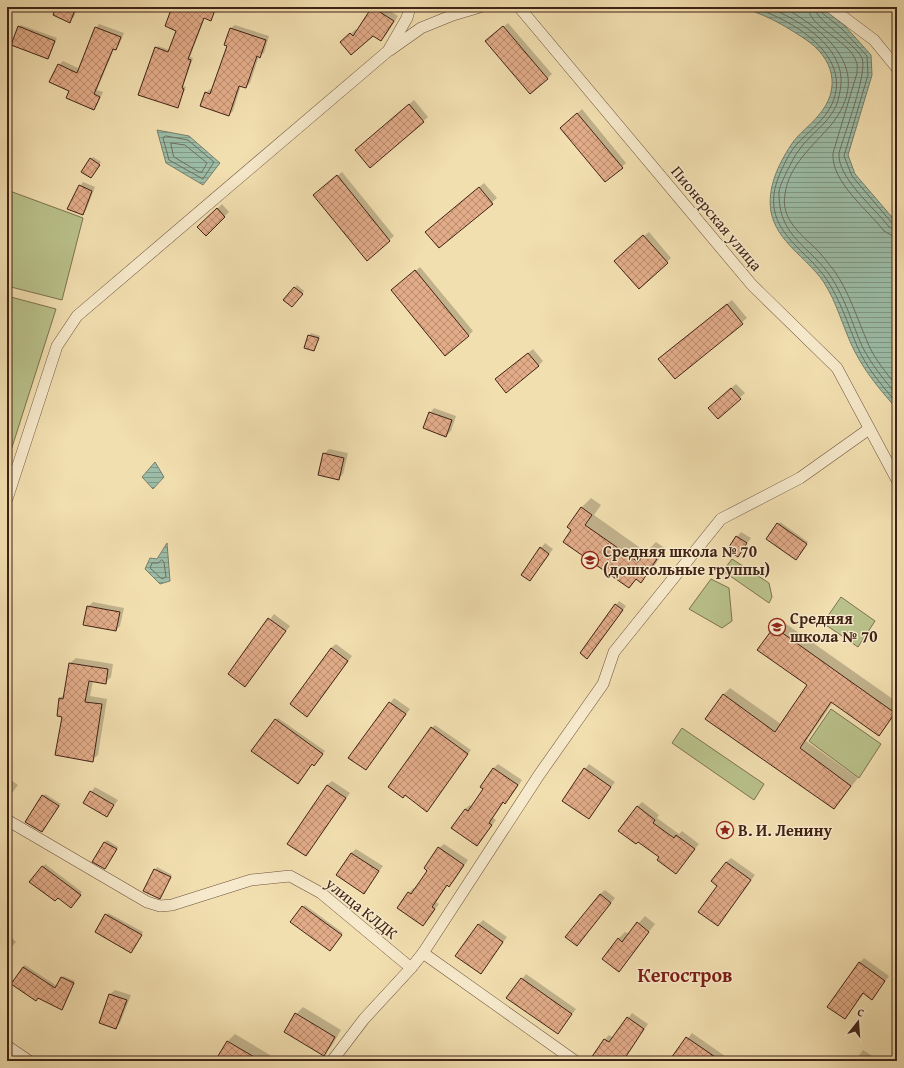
<svg xmlns="http://www.w3.org/2000/svg" width="904" height="1068" font-family="'Gentium Book Plus',serif">
<style>
.green{fill:#bac28b;stroke:#7d7250}
.water{fill:url(#water-rules);stroke:#777f6d}
.shadow{fill:#0003}
.lines{fill:none;stroke-linecap:round;stroke-linejoin:round}
.shore{stroke:#6e705e;stroke-width:1}
.building{fill:url(#building-cross-hatch);stroke:#402215}
.minor-casing{stroke:#6c513c;stroke-width:12}
.minor{stroke:#f7eacc;stroke-width:11}
.labels{text-anchor:middle;dominant-baseline:central;stroke-width:3;stroke-linejoin:round;paint-order:stroke}
.street-label{font-size:16px;fill:#402215;stroke:#f7eacc}
.poi-label{font-size:16px;font-weight:bold;fill:#402215;stroke:#f7eacc;text-anchor:start}
.district-label{font-size:20px;font-weight:bold;fill:#7a1f14;stroke:#f7eacc}
</style>
<defs>
<pattern id="water-rules" width="6" height="5" patternUnits="userSpaceOnUse"><rect width="6" height="5" fill="#9cbda8"/><path d="M0 2.5h6" fill="none" stroke="#819988"/></pattern>
<pattern id="building-cross-hatch" width="8" height="8" patternUnits="userSpaceOnUse"><rect width="8" height="8" fill="#e2ac89"/><path d="M0 0l8 8M0 8l8-8" fill="none" stroke="#b98c6f"/></pattern>
</defs>
<rect width="100%" height="100%" fill="#f2dfb0"/>
<filter id="stains"><feTurbulence type="fractalNoise" baseFrequency=".005" numOctaves="4"/><feColorMatrix values="0 0 0 0 .2 0 0 0 0 .09 0 0 0 0 .02 0 0 0 .5 -.17"/></filter>
<radialGradient id="worn" r=".72"><stop offset=".6" stop-color="#630" stop-opacity="0"/><stop offset="1" stop-color="#630" stop-opacity=".3"/></radialGradient>
<g class="green">
<path d="M 7,190 L 83,218 L 62,300 L 7,286 Z"/>
<path d="M 7,296 L 56,309 L 7,463 Z"/>
<path d="M 732,559 L 769,583 L 772,597 L 769,603 L 723,571 Z"/>
<path d="M 711,579 L 729,588 L 732,621 L 722,628 L 689,609 Z"/>
<path d="M 841,597 L 875,621 L 858,647 L 823,623 Z"/>
<path d="M 831,709 L 881,744 L 859,778 L 809,741 Z"/>
<path d="M 682,728 L 764,784 L 754,800 L 672,743 Z"/>
</g>
<g class="water">
<path d="M 737,7 L 821,7 L 844,25 L 871,55 L 872,75 L 848,155 L 855,174 L 897,223 L 897,409 C 881,391 865,372 854,350 C 843,328 837,302 823,281 C 806,257 777,242 771,212 C 767,188 778,165 791,145 C 798,134 810,126 818,116 C 842,89 834,58 805,39 C 784,25 762,12 737,7 Z"/>
<path d="M 157,130 L 189,136 L 220,163 L 203,185 L 166,163 Z"/>
<path d="M 155,462 L 164,477 L 153,489 L 142,477 Z"/>
<path d="M 167,543 L 170,581 L 160,584 L 145,569 L 150,558 L 157,559 Z"/>
</g>
<g class="shadow">
<path d="M 57,7 L 78,7 L 74,17 L 69,21 Z"/>
<path d="M 176,7 L 217,7 L 211,19 L 205,17 L 190,57 L 193,58 L 183,86 L 186,87 L 177,107 L 156,48 L 158,46 L 169,50 L 177,30 Z"/>
<path d="M 373,7 L 384,7 L 398,16 L 386,35 L 381,40 L 373,35 L 346,38 L 356,29 L 358,32 Z"/>
<path d="M 508,23 L 552,74 L 547,79 L 491,37 Z"/>
<path d="M 99,24 L 124,33 L 119,45 L 114,49 L 97,90 L 103,92 L 97,105 L 93,109 L 59,65 L 63,61 L 80,69 L 96,28 Z"/>
<path d="M 21,25 L 57,38 L 48,58 L 19,27 Z"/>
<path d="M 235,25 L 269,36 L 264,53 L 259,56 L 250,83 L 246,87 L 241,85 L 233,111 L 229,115 L 206,93 L 210,89 L 212,90 L 228,46 L 231,28 Z"/>
<path d="M 414,100 L 428,117 L 370,166 L 361,146 Z"/>
<path d="M 582,109 L 626,163 L 622,167 L 565,124 Z"/>
<path d="M 93,157 L 101,162 L 93,175 L 91,159 Z"/>
<path d="M 342,172 L 394,236 L 367,259 L 319,191 Z"/>
<path d="M 83,182 L 95,187 L 86,210 L 82,214 L 68,208 L 73,197 Z"/>
<path d="M 484,183 L 497,198 L 439,247 L 426,232 Z"/>
<path d="M 222,204 L 229,212 L 206,234 L 199,227 Z"/>
<path d="M 649,232 L 671,258 L 667,262 L 620,256 Z"/>
<path d="M 420,267 L 473,331 L 468,336 L 397,286 Z"/>
<path d="M 297,285 L 304,291 L 294,304 L 285,300 Z"/>
<path d="M 732,300 L 747,318 L 675,378 L 664,354 Z"/>
<path d="M 311,333 L 320,336 L 314,350 L 305,347 Z"/>
<path d="M 533,349 L 543,361 L 538,366 L 501,375 Z"/>
<path d="M 736,384 L 745,393 L 718,417 L 714,403 Z"/>
<path d="M 434,408 L 456,416 L 451,431 L 446,436 L 430,413 Z"/>
<path d="M 329,449 L 348,453 L 343,474 L 338,479 L 324,454 Z"/>
<path d="M 591,498 L 601,505 L 594,515 L 646,552 L 656,542 L 666,549 L 650,572 L 640,582 L 637,579 L 629,587 L 568,527 L 582,507 Z"/>
<path d="M 780,522 L 808,542 L 798,557 L 767,539 Z"/>
<path d="M 741,532 L 751,538 L 738,556 L 737,537 Z"/>
<path d="M 545,543 L 553,549 L 530,580 L 541,548 Z"/>
<path d="M 619,601 L 626,606 L 591,654 L 616,605 Z"/>
<path d="M 93,602 L 124,608 L 120,626 L 116,630 L 88,607 Z"/>
<path d="M 274,614 L 290,626 L 245,685 L 229,674 Z"/>
<path d="M 782,621 L 897,702 L 897,712 L 878,735 L 833,702 L 806,741 L 858,778 L 834,808 L 723,695 L 730,688 L 781,724 L 808,685 L 775,628 Z"/>
<path d="M 336,644 L 352,656 L 312,711 L 331,648 Z"/>
<path d="M 76,658 L 113,664 L 111,677 L 105,683 L 93,681 L 90,696 L 107,699 L 98,755 L 92,760 L 63,716 L 60,698 L 65,694 L 70,663 Z"/>
<path d="M 394,698 L 410,709 L 366,769 L 350,757 Z"/>
<path d="M 278,718 L 325,751 L 316,763 L 276,720 Z"/>
<path d="M 435,725 L 471,750 L 430,807 L 405,794 L 432,728 Z"/>
<path d="M 498,764 L 522,780 L 510,798 L 505,803 L 504,802 L 493,818 L 496,820 L 477,845 L 465,809 L 470,805 L 472,806 L 484,789 L 494,768 Z"/>
<path d="M 589,764 L 615,782 L 589,818 L 585,769 Z"/>
<path d="M 7,777 L 18,785 L 7,800 Z"/>
<path d="M 332,781 L 350,793 L 306,855 L 327,785 Z"/>
<path d="M 95,787 L 118,800 L 107,815 L 91,792 Z"/>
<path d="M 45,794 L 61,804 L 42,831 L 43,796 Z"/>
<path d="M 642,802 L 659,815 L 657,818 L 679,834 L 682,831 L 699,844 L 676,872 L 660,857 L 637,807 Z"/>
<path d="M 107,840 L 118,847 L 107,866 L 105,842 Z"/>
<path d="M 444,844 L 468,860 L 454,881 L 449,886 L 448,884 L 436,902 L 439,904 L 423,924 L 409,893 L 413,888 L 416,890 L 429,871 L 439,848 Z"/>
<path d="M 356,849 L 383,866 L 364,892 L 351,853 Z"/>
<path d="M 731,858 L 755,875 L 718,925 L 719,886 L 726,862 Z"/>
<path d="M 45,864 L 82,892 L 73,904 L 31,882 Z"/>
<path d="M 157,867 L 172,875 L 160,898 L 145,891 Z"/>
<path d="M 605,890 L 615,898 L 581,940 L 600,894 Z"/>
<path d="M 305,905 L 343,933 L 332,947 L 303,907 Z"/>
<path d="M 108,913 L 143,932 L 131,952 L 106,915 Z"/>
<path d="M 645,916 L 655,924 L 619,971 L 618,939 L 625,932 L 629,934 Z"/>
<path d="M 483,920 L 507,937 L 481,972 L 478,925 Z"/>
<path d="M 8,934 L 16,942 L 7,952 L 7,936 Z"/>
<path d="M 864,958 L 889,976 L 872,999 L 864,993 L 845,1018 L 859,963 Z"/>
<path d="M 25,965 L 57,986 L 63,976 L 75,981 L 64,1006 L 23,967 Z"/>
<path d="M 526,974 L 576,1009 L 558,1033 L 508,998 Z"/>
<path d="M 115,990 L 131,995 L 120,1023 L 116,1028 L 100,1022 L 110,994 Z"/>
<path d="M 303,1007 L 341,1030 L 331,1047 L 323,1054 L 296,1014 Z"/>
<path d="M 632,1013 L 648,1024 L 623,1061 L 598,1061 L 592,1057 L 605,1039 L 609,1035 L 614,1038 Z"/>
<path d="M 692,1033 L 732,1061 L 677,1061 L 673,1058 Z"/>
<path d="M 235,1034 L 270,1055 L 266,1061 L 216,1061 L 228,1041 Z"/>
<path d="M 863,1050 L 874,1057 L 871,1061 L 855,1061 Z"/>
</g>
<g class="lines">
<g class="shore">
<path d="M 752,7 C 790,19 854,54 832,104 C 825,120 808,132 796,145 C 788,154 775,181 774,194 C 769,234 808,251 827,280 C 840,300 848,324 857,346 C 866,367 882,386 897,403"/>
<path d="M 768,7 C 801,21 849,49 840,91 C 839,96 838,102 836,106 C 828,124 810,134 799,150 C 794,156 791,164 787,171 C 784,178 778,188 779,196 C 780,238 810,246 831,277 C 845,298 852,323 862,346 C 871,364 884,380 897,395"/>
<path d="M 783,7 C 829,33 874,71 831,125 C 813,146 789,165 785,194 C 781,217 797,231 812,245 C 821,253 828,263 835,272 C 849,292 857,318 867,341 C 873,357 886,373 897,386"/>
<path d="M 808,7 C 809,28 849,40 856,61 C 858,64 857,70 857,73 L 833,153 C 831,182 868,210 884,231 L 891,235 L 897,236"/>
<path d="M 814,7 C 815,20 854,42 862,58 C 868,72 844,135 839,153 C 837,178 875,208 889,227 L 897,230"/>
<path d="M 819,7 L 821,12 L 841,28 L 867,56 L 868,75 L 844,156 L 852,176 L 892,223 L 897,225"/>
<path d="M 166,136 L 188,140 L 214,162 L 203,179 L 169,160 L 163,138 Z"/>
<path d="M 171,143 L 185,145 L 207,163 L 202,172 L 199,172 L 174,157 Z"/>
<path d="M 162,560 L 164,562 L 166,577 L 162,579 L 150,568 L 152,563 L 158,563 Z"/>
</g>
</g>
<g class="building">
<path d="M 56,7 L 76,7 L 70,23 L 53,15 Z"/>
<path d="M 172,7 L 216,7 L 211,21 L 204,18 L 188,59 L 191,60 L 182,88 L 184,89 L 178,108 L 138,95 L 155,47 L 168,52 L 176,31 L 165,26 Z"/>
<path d="M 372,7 L 394,21 L 381,41 L 373,36 L 351,55 L 340,42 L 350,33 L 353,36 Z"/>
<path d="M 18,26 L 55,41 L 48,59 L 11,45 Z"/>
<path d="M 503,26 L 548,79 L 530,94 L 485,41 Z"/>
<path d="M 95,27 L 121,37 L 116,50 L 113,49 L 94,94 L 100,97 L 94,110 L 66,98 L 69,91 L 49,82 L 58,64 L 77,73 Z"/>
<path d="M 230,28 L 266,40 L 260,58 L 257,56 L 246,88 L 239,86 L 229,116 L 200,106 L 205,92 L 210,94 L 227,46 L 224,45 Z"/>
<path d="M 409,104 L 424,122 L 370,168 L 355,150 Z"/>
<path d="M 577,113 L 623,168 L 605,182 L 560,128 Z"/>
<path d="M 90,158 L 100,165 L 91,178 L 81,172 Z"/>
<path d="M 337,175 L 390,241 L 367,261 L 313,195 Z"/>
<path d="M 79,185 L 92,191 L 83,215 L 67,209 Z"/>
<path d="M 479,187 L 493,204 L 439,248 L 425,232 Z"/>
<path d="M 217,208 L 225,217 L 206,236 L 197,227 Z"/>
<path d="M 643,235 L 668,263 L 639,289 L 614,261 Z"/>
<path d="M 415,270 L 469,336 L 445,356 L 391,290 Z"/>
<path d="M 294,287 L 303,294 L 292,307 L 283,300 Z"/>
<path d="M 727,304 L 743,324 L 675,379 L 658,359 Z"/>
<path d="M 308,335 L 319,338 L 314,351 L 304,348 Z"/>
<path d="M 528,353 L 539,366 L 506,393 L 495,379 Z"/>
<path d="M 731,388 L 741,399 L 718,419 L 708,408 Z"/>
<path d="M 429,412 L 452,420 L 446,437 L 423,428 Z"/>
<path d="M 323,453 L 344,458 L 339,480 L 318,475 Z"/>
<path d="M 581,507 L 592,515 L 585,525 L 638,562 L 646,551 L 657,559 L 641,583 L 636,579 L 629,588 L 563,542 L 571,530 L 567,527 Z"/>
<path d="M 777,523 L 807,544 L 796,560 L 766,539 Z"/>
<path d="M 736,536 L 747,543 L 738,557 L 727,550 Z"/>
<path d="M 540,547 L 549,554 L 530,581 L 521,575 Z"/>
<path d="M 615,604 L 623,610 L 587,659 L 580,653 Z"/>
<path d="M 87,606 L 120,612 L 116,631 L 83,625 Z"/>
<path d="M 268,618 L 286,631 L 245,687 L 228,674 Z"/>
<path d="M 774,627 L 895,713 L 879,736 L 831,702 L 800,748 L 851,786 L 834,809 L 705,719 L 723,694 L 775,732 L 807,685 L 757,650 Z"/>
<path d="M 331,648 L 348,661 L 307,717 L 290,704 Z"/>
<path d="M 69,663 L 108,669 L 106,684 L 89,681 L 85,702 L 102,704 L 93,762 L 55,755 L 62,717 L 57,716 L 59,698 L 63,699 Z"/>
<path d="M 389,702 L 406,714 L 366,770 L 348,758 Z"/>
<path d="M 275,719 L 323,754 L 314,766 L 312,764 L 298,784 L 251,751 Z"/>
<path d="M 431,727 L 468,754 L 427,812 L 405,795 L 403,798 L 388,787 Z"/>
<path d="M 493,768 L 518,785 L 505,804 L 503,802 L 489,823 L 492,825 L 477,846 L 451,828 L 465,809 L 468,811 L 483,789 L 480,787 Z"/>
<path d="M 584,768 L 611,787 L 589,819 L 562,801 Z"/>
<path d="M 327,785 L 346,798 L 306,856 L 287,844 Z"/>
<path d="M 90,791 L 114,805 L 107,817 L 83,803 Z"/>
<path d="M 42,795 L 59,806 L 42,832 L 25,822 Z"/>
<path d="M 637,806 L 655,820 L 653,823 L 674,838 L 676,835 L 695,849 L 676,874 L 657,860 L 659,857 L 638,842 L 636,844 L 618,831 Z"/>
<path d="M 104,842 L 117,849 L 105,869 L 92,862 Z"/>
<path d="M 438,847 L 464,865 L 449,887 L 447,885 L 432,907 L 435,909 L 423,926 L 397,908 L 408,892 L 411,894 L 427,871 L 424,868 Z"/>
<path d="M 351,853 L 379,871 L 364,894 L 336,875 Z"/>
<path d="M 726,862 L 751,880 L 718,926 L 698,912 L 717,886 L 711,881 Z"/>
<path d="M 42,866 L 81,895 L 71,908 L 58,898 L 55,901 L 29,882 Z"/>
<path d="M 154,869 L 171,877 L 160,899 L 143,891 Z"/>
<path d="M 600,894 L 611,903 L 577,946 L 565,937 Z"/>
<path d="M 302,906 L 342,935 L 330,951 L 290,922 Z"/>
<path d="M 105,914 L 142,935 L 131,953 L 95,932 Z"/>
<path d="M 637,922 L 649,932 L 619,972 L 602,959 L 618,938 L 622,942 Z"/>
<path d="M 478,924 L 503,942 L 481,974 L 455,956 Z"/>
<path d="M 859,962 L 885,981 L 872,1000 L 863,993 L 845,1019 L 827,1007 Z"/>
<path d="M 23,967 L 55,988 L 61,977 L 74,983 L 62,1010 L 38,998 L 36,1001 L 11,984 Z"/>
<path d="M 521,978 L 572,1014 L 558,1034 L 506,998 Z"/>
<path d="M 109,994 L 127,1000 L 116,1029 L 99,1023 Z"/>
<path d="M 295,1013 L 335,1037 L 324,1056 L 284,1032 Z"/>
<path d="M 627,1017 L 644,1029 L 623,1061 L 589,1061 L 604,1039 L 609,1042 Z"/>
<path d="M 686,1037 L 721,1061 L 669,1061 Z"/>
<path d="M 227,1041 L 261,1061 L 215,1061 Z"/>
</g>
<g class="lines">
<g class="minor-casing">
<g id="minor">
<path d="M 519,7 L 752,285 L 837,368 L 897,480"/>
<path d="M 830,7 L 874,40 L 897,68"/>
<path d="M 390,50 L 421,28 L 453,15 L 480,7"/>
<path d="M 7,499 L 57,346 L 77,316 L 388,51 L 407,18 L 410,7"/>
<path d="M 7,820 L 147,902 L 160,906 L 172,905 L 251,880 L 290,876 L 321,893 L 411,968"/>
<path d="M 423,953 L 575,1061"/>
<path d="M 7,1046 L 29,1061"/>
<path d="M 332,1061 L 364,1019 L 411,968 L 423,953 L 539,775 L 603,684 L 614,652 L 721,519 L 800,478 L 869,429"/>
</g>
</g>
<use href="#minor" class="minor"/>
</g>
<defs>
<g id="school-ring" transform="scale(0.9)"><circle r="9.5" fill="#f7eacc" stroke="#8f2418" stroke-width="1.5"/><path d="M0-5L7-2L0 1L-7-2ZM-4 1L0 2.5L4 1V4Q0 6-4 4Z" fill="#8f2418"/></g>
<g id="sight-ring" transform="scale(0.9)"><circle r="9.5" fill="#f7eacc" stroke="#8f2418" stroke-width="1.5"/><path d="M0-6L1.8-2.2L6-1.7L2.9 1.2L3.7 5.4L0 3.3L-3.7 5.4L-2.9 1.2L-6-1.7L-1.8-2.2Z" fill="#8f2418"/></g>
</defs>
<g fill-rule="evenodd">
<use href="#school-ring" x="590" y="560"/>
<use href="#school-ring" x="777" y="627"/>
<use href="#sight-ring" x="725" y="830"/>
</g>
<g class="labels">
<g class="street-label">
<text transform="translate(717 218) rotate(50)">Пионерская улица</text>
<text transform="translate(362 908) rotate(39)">улица КЛДК</text>
</g>
<g class="poi-label">
<text x="603" y="551">Средняя школа № 70<tspan x="603" dy="18">(дошкольные группы)</tspan></text>
<text x="790" y="618">Средняя<tspan x="790" dy="18">школа № 70</tspan></text>
<text x="738" y="830">В. И. Ленину</text>
</g>
<g class="district-label">
<text x="685" y="974">Кегостров</text>
</g>
</g>
<rect width="904" height="1068" fill="none" stroke="#f2dfb0" stroke-width="24"/>
<rect x="8" y="8" width="888" height="1052" fill="none" stroke="#402215" stroke-width="2"/>
<rect x="12" y="12" width="880" height="1044" fill="none" stroke="#402215"/>
<g transform="translate(858 1022) rotate(17)" stroke="#f7eacc" stroke-width="3" paint-order="stroke">
<path d="M0-3L7 15L0 10L-7 15Z" fill="#402215"/>
<text y="-6" font-size="11" font-weight="bold" text-anchor="middle" fill="#402215">С</text>
</g>
<rect width="100%" height="100%" filter="url(#stains)"/>
<rect width="100%" height="100%" fill="url(#worn)"/>
</svg>
